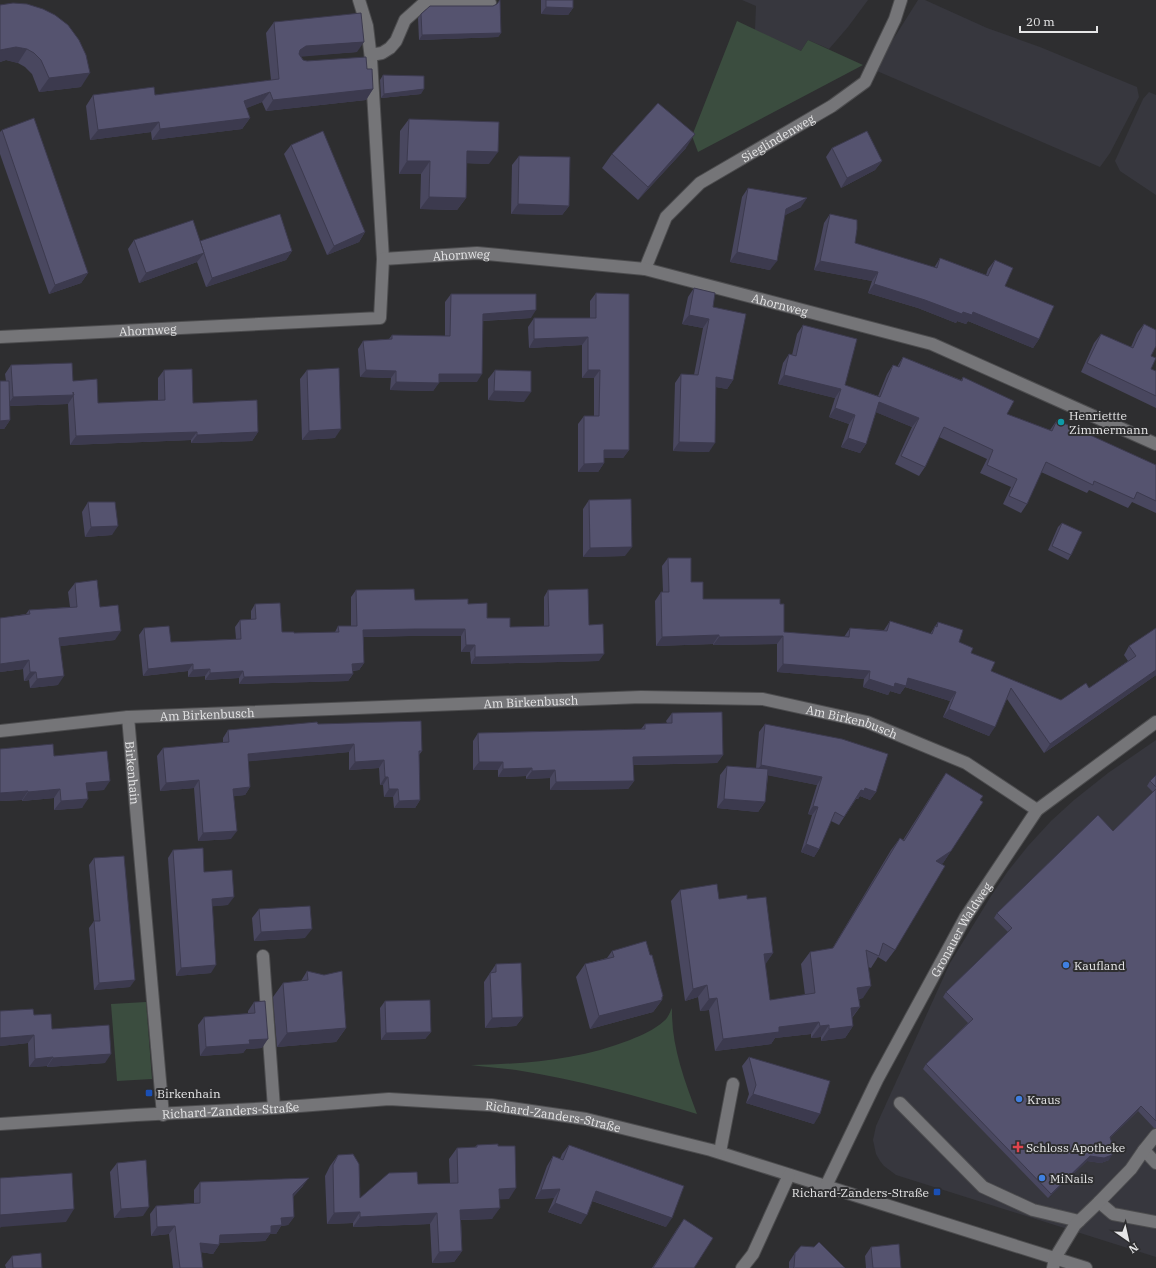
<svg xmlns="http://www.w3.org/2000/svg" width="1156" height="1268" font-family="'IBM Plex Serif',serif">
<style>
.built{fill:#37373e}
.green{fill:#3b4d3f}
.lines{fill:none;stroke-linecap:round;stroke-linejoin:round}
.minor-casing{stroke:#4c4c4e;stroke-width:14}
.minor{stroke:#757578;stroke-width:12}
.wall{fill:#49475f}
.shaded-wall{fill:#3c3a4e}
.building{fill:#55536f;stroke:#3c3a4e}
.culture-dot{fill:#0f9aa8;stroke:#2e2e30;stroke-width:1.5}
.shop-dot{fill:#3f7fe0;stroke:#2e2e30;stroke-width:1.5}
.transit-dot{fill:#1a4fb4;stroke:#2e2e30;stroke-width:1.5}
.health-dot{fill:#e0444e;stroke:#2e2e30;stroke-width:1.5}
.labels{text-anchor:middle;dominant-baseline:central;stroke-width:4;stroke-linejoin:round;paint-order:stroke}
.street-label{font-size:12px;fill:#e6e6e7;stroke:#2e2e30}
.poi-label{font-size:12px;fill:#e6e6e7;stroke:#2e2e30;text-anchor:start}
</style>
<rect width="100%" height="100%" fill="#2e2e30"/>
<g class="built">
<path d="M 742,0 L 868,0 L 848,27 L 829,49 L 808,40 L 801,51 L 755,30 L 756,6 Z"/>
<path d="M 918,0 L 925,0 L 987,28 L 1040,47 L 1137,87 L 1139,97 L 1110,153 L 1100,167 L 870,68 L 894,38 Z"/>
<path d="M 1149,92 L 1156,95 L 1156,195 L 1120,171 L 1115,161 L 1143,99 Z"/>
<path d="M 1156,740 L 1156,1257 L 896,1175 L 884,1166 L 880,1161 L 876,1154 L 873,1140 L 876,1126 L 950,963 L 991,896 L 1008,871 L 1028,846 L 1051,821 L 1074,800 L 1108,773 Z"/>
</g>
<g class="green">
<path d="M 737,21 L 801,51 L 808,40 L 863,65 L 698,152 L 692,136 Z"/>
<path d="M 146,1002 L 152,1079 L 117,1081 L 111,1004 Z"/>
<path d="M 672,1008 C 671,1045 684,1079 697,1114 C 638,1096 578,1080 516,1070 C 501,1068 486,1067 471,1065 C 525,1064 579,1060 630,1040 C 642,1035 654,1030 664,1021 C 668,1018 670,1012 672,1008 Z"/>
</g>
<g class="lines">
<g class="minor-casing">
<g id="minor">
<path d="M 359,0 L 367,26 L 371,59 L 383,259"/>
<path d="M 371,55 L 382,53 L 390,48 L 396,41 L 405,20 L 424,3 L 490,3"/>
<path id="s1" d="M 645,269 L 666,217 L 700,183 L 832,106 L 865,82 L 895,19 L 901,0"/>
<path id="s2" d="M 0,337 L 380,318 L 383,259 L 477,253 L 645,269 L 932,344 L 1156,444"/>
<path id="s3" d="M 128,717 L 163,1115"/>
<path id="s4" d="M 0,731 L 128,717 L 641,697 L 763,699 L 867,722 L 966,763 L 1037,810"/>
<path d="M 263,956 L 274,1108"/>
<path d="M 900,1103 L 983,1187 L 1033,1210 L 1079,1221"/>
<path id="s5" d="M 0,1124 L 136,1115 L 274,1108 L 389,1099 L 491,1105 L 586,1119 L 711,1150 L 1086,1268"/>
<path d="M 1144,1150 L 1156,1163"/>
<path d="M 720,1152 L 733,1084"/>
<path id="s6" d="M 826,1186 L 877,1080 L 965,918 L 1037,810 L 1156,722"/>
<path d="M 1099,1202 L 1113,1214 L 1156,1222"/>
<path d="M 742,1268 L 753,1254 L 789,1175"/>
<path d="M 1053,1268 L 1055,1258 L 1075,1225 L 1099,1202 L 1131,1169 L 1144,1150 L 1156,1135"/>
</g>
</g>
<use href="#minor" class="minor"/>
</g>
<g class="wall">
<path d="M 541,0 L 573,0 L 573,8 L 568,15 L 541,14 Z"/>
<path d="M 0,5 L 81,87 L 39,92 L 32,74 L 25,67 L 18,63 L 6,60 L 0,62 Z"/>
<path d="M 421,14 L 501,33 L 498,37 L 419,40 L 418,18 Z"/>
<path d="M 274,22 L 357,52 L 301,56 L 303,60 L 307,61 L 367,69 L 373,89 L 366,100 L 266,111 L 262,102 L 246,108 L 250,118 L 242,129 L 152,140 L 151,132 L 90,140 L 86,106 L 93,95 L 155,95 L 271,80 L 266,33 Z"/>
<path d="M 383,75 L 421,94 L 381,98 L 380,80 Z"/>
<path d="M 409,119 L 489,164 L 467,163 L 466,198 L 457,210 L 420,209 L 421,174 L 399,174 L 400,131 Z"/>
<path d="M 2,130 L 88,273 L 81,283 L 49,294 L 0,154 L 0,132 Z"/>
<path d="M 291,145 L 365,232 L 359,242 L 327,255 L 284,154 Z"/>
<path d="M 686,148 L 638,200 L 602,168 L 612,154 Z"/>
<path d="M 832,148 L 882,161 L 875,170 L 841,188 L 826,157 Z"/>
<path d="M 519,156 L 569,206 L 562,215 L 511,214 L 512,165 Z"/>
<path d="M 748,188 L 801,207 L 785,215 L 770,270 L 730,262 L 742,197 Z"/>
<path d="M 830,214 L 855,243 L 934,268 L 940,258 L 986,275 L 988,269 L 995,260 L 1005,286 L 1039,339 L 1033,348 L 968,321 L 966,324 L 957,321 L 956,323 L 918,308 L 868,293 L 872,281 L 814,270 L 824,223 Z"/>
<path d="M 134,240 L 200,241 L 292,251 L 286,260 L 206,287 L 197,262 L 139,283 L 128,249 Z"/>
<path d="M 694,288 L 713,307 L 733,380 L 727,389 L 716,387 L 709,452 L 673,451 L 675,383 L 681,374 L 694,375 L 703,328 L 682,324 L 688,297 Z"/>
<path d="M 596,293 L 629,450 L 623,458 L 604,458 L 604,463 L 598,472 L 578,472 L 578,424 L 584,416 L 594,416 L 594,378 L 582,378 L 582,345 L 529,348 L 528,327 L 534,318 L 590,318 L 590,301 Z"/>
<path d="M 451,294 L 531,318 L 483,321 L 477,382 L 439,382 L 433,391 L 390,390 L 391,378 L 360,377 L 358,349 L 363,341 L 389,339 L 392,335 L 445,336 L 445,302 Z"/>
<path d="M 1144,324 L 1151,356 L 1151,369 L 1156,371 L 1156,408 L 1081,372 L 1094,343 L 1101,334 L 1131,347 L 1137,333 Z"/>
<path d="M 803,325 L 845,385 L 878,396 L 887,374 L 893,365 L 897,367 L 903,357 L 961,380 L 963,377 L 1007,414 L 1050,430 L 1057,420 L 1156,465 L 1156,513 L 1132,502 L 1128,508 L 1089,490 L 1087,493 L 1041,472 L 1027,504 L 1021,513 L 1003,504 L 1011,487 L 980,473 L 987,459 L 939,437 L 925,467 L 919,476 L 895,464 L 912,427 L 876,412 L 866,444 L 860,453 L 841,447 L 849,424 L 829,417 L 835,398 L 778,384 L 783,363 L 789,354 L 792,355 L 797,334 Z"/>
<path d="M 11,365 L 73,381 L 98,403 L 158,401 L 158,378 L 164,370 L 193,403 L 258,432 L 252,441 L 191,443 L 191,440 L 70,445 L 68,404 L 10,406 L 10,420 L 4,429 L 0,429 L 0,381 L 6,381 L 5,374 Z"/>
<path d="M 307,370 L 335,438 L 302,440 L 300,379 Z"/>
<path d="M 495,370 L 524,402 L 488,400 L 488,379 Z"/>
<path d="M 589,500 L 625,556 L 583,557 L 583,509 Z"/>
<path d="M 88,502 L 112,535 L 85,537 L 82,512 Z"/>
<path d="M 1062,523 L 1071,555 L 1068,560 L 1048,550 L 1058,527 Z"/>
<path d="M 668,558 L 691,582 L 703,599 L 780,604 L 784,632 L 844,637 L 850,628 L 884,630 L 890,621 L 930,634 L 938,622 L 991,671 L 1061,700 L 1089,688 L 1128,661 L 1124,655 L 1129,646 L 1156,675 L 1044,753 L 1007,699 L 989,736 L 943,717 L 950,701 L 905,687 L 900,694 L 890,691 L 888,695 L 863,687 L 864,679 L 777,672 L 777,644 L 713,645 L 713,644 L 656,646 L 655,601 L 661,592 L 663,592 L 662,566 Z"/>
<path d="M 75,583 L 100,607 L 115,640 L 60,646 L 58,685 L 30,688 L 29,680 L 24,681 L 23,669 L 0,672 L 0,618 L 26,614 L 29,610 L 70,607 L 68,592 Z"/>
<path d="M 356,590 L 415,600 L 468,604 L 487,618 L 510,627 L 544,626 L 544,597 L 548,590 L 589,625 L 599,661 L 471,664 L 470,652 L 461,652 L 461,636 L 410,636 L 363,637 L 364,663 L 359,670 L 353,671 L 353,674 L 348,681 L 239,684 L 239,678 L 205,680 L 205,676 L 188,677 L 188,671 L 143,676 L 139,635 L 144,628 L 171,642 L 236,639 L 235,627 L 240,620 L 251,619 L 251,611 L 255,604 L 282,632 L 294,633 L 335,632 L 338,626 L 351,626 L 351,597 Z"/>
<path d="M 672,713 L 723,755 L 717,763 L 633,765 L 634,781 L 628,789 L 550,790 L 550,778 L 526,779 L 526,776 L 498,777 L 498,770 L 473,770 L 473,741 L 478,733 L 641,729 L 645,724 L 667,723 L 666,721 Z"/>
<path d="M 318,724 L 422,751 L 419,755 L 420,800 L 415,808 L 394,808 L 393,797 L 384,797 L 383,785 L 380,785 L 379,768 L 349,770 L 349,752 L 248,761 L 250,787 L 245,795 L 234,796 L 231,839 L 198,841 L 194,788 L 160,791 L 157,756 L 163,748 L 223,743 L 223,738 L 228,730 Z"/>
<path d="M 765,724 L 876,792 L 870,800 L 860,796 L 858,799 L 856,799 L 839,825 L 831,821 L 819,849 L 814,857 L 801,852 L 812,815 L 808,814 L 817,785 L 768,775 L 765,802 L 758,812 L 717,808 L 720,775 L 727,766 L 756,768 L 759,732 Z"/>
<path d="M 0,749 L 54,756 L 104,790 L 87,791 L 82,808 L 54,810 L 54,798 L 22,801 L 22,800 L 0,801 Z"/>
<path d="M 946,773 L 980,800 L 951,851 L 943,863 L 941,864 L 895,950 L 886,962 L 878,957 L 871,968 L 868,967 L 863,998 L 859,999 L 860,1007 L 852,1018 L 853,1026 L 845,1038 L 821,1041 L 821,1037 L 811,1038 L 811,1034 L 775,1038 L 771,1044 L 715,1051 L 709,1010 L 700,1011 L 698,997 L 685,1001 L 671,901 L 680,890 L 719,899 L 747,899 L 773,953 L 765,964 L 770,1000 L 805,995 L 801,964 L 810,952 L 832,949 L 891,850 L 900,838 L 903,840 L 938,785 Z"/>
<path d="M 1156,775 L 1156,1128 L 1154,1128 L 1138,1111 L 1110,1138 L 1109,1160 L 1101,1163 L 1087,1161 L 1048,1198 L 923,1069 L 926,1064 L 968,1023 L 943,997 L 946,992 L 1008,932 L 994,918 L 997,913 L 1113,831 L 1153,792 L 1147,786 L 1150,781 Z"/>
<path d="M 173,850 L 204,872 L 228,905 L 212,906 L 211,973 L 176,976 L 168,858 Z"/>
<path d="M 94,858 L 130,987 L 94,990 L 89,928 L 94,921 L 89,865 Z"/>
<path d="M 259,909 L 305,938 L 254,941 L 252,918 Z"/>
<path d="M 612,951 L 650,955 L 663,996 L 662,998 L 662,1000 L 653,1012 L 590,1029 L 576,977 L 585,964 L 607,958 Z"/>
<path d="M 496,964 L 523,1017 L 516,1026 L 485,1028 L 484,982 Z"/>
<path d="M 307,971 L 346,1028 L 336,1042 L 277,1047 L 273,997 L 283,983 L 301,981 Z"/>
<path d="M 385,1001 L 431,1032 L 425,1039 L 381,1040 L 380,1008 Z"/>
<path d="M 254,1002 L 262,1048 L 246,1049 L 243,1053 L 200,1056 L 198,1025 L 204,1017 L 248,1014 L 248,1011 Z"/>
<path d="M 0,1011 L 34,1015 L 52,1029 L 105,1063 L 47,1067 L 47,1066 L 29,1067 L 28,1043 L 0,1046 Z"/>
<path d="M 749,1057 L 814,1124 L 746,1103 L 749,1094 L 742,1066 Z"/>
<path d="M 477,1145 L 498,1146 L 509,1199 L 499,1199 L 492,1219 L 461,1220 L 462,1251 L 454,1262 L 432,1263 L 430,1224 L 353,1227 L 353,1223 L 327,1224 L 325,1176 L 330,1166 L 338,1155 L 360,1198 L 418,1184 L 450,1183 L 449,1159 L 457,1148 L 475,1147 Z"/>
<path d="M 569,1145 L 666,1227 L 592,1201 L 581,1224 L 548,1212 L 554,1198 L 535,1199 L 547,1166 L 553,1156 L 560,1159 L 562,1154 Z"/>
<path d="M 117,1163 L 143,1216 L 114,1218 L 110,1172 Z"/>
<path d="M 200,1182 L 303,1186 L 293,1197 L 294,1217 L 288,1225 L 281,1226 L 276,1234 L 270,1234 L 265,1241 L 219,1243 L 219,1245 L 213,1254 L 201,1252 L 203,1268 L 173,1268 L 169,1234 L 151,1236 L 150,1214 L 156,1206 L 194,1203 L 194,1190 Z"/>
<path d="M 684,1219 L 694,1268 L 652,1268 L 677,1229 Z"/>
<path d="M 871,1247 L 901,1268 L 866,1268 L 865,1256 Z"/>
<path d="M 795,1253 L 845,1268 L 789,1268 L 789,1262 Z"/>
<path d="M 12,1256 L 42,1268 L 6,1268 L 5,1265 Z"/>
</g>
<g class="shaded-wall">
<path d="M 546,7 L 573,8 L 568,15 L 541,14 Z"/>
<path d="M 501,33 L 498,37 L 419,40 L 422,35 Z"/>
<path d="M 364,42 L 357,52 L 298,57 L 300,50 L 306,46 Z"/>
<path d="M 16,47 L 27,49 L 18,63 L 6,60 L 0,62 L 0,50 Z"/>
<path d="M 90,73 L 81,87 L 39,92 L 49,78 Z"/>
<path d="M 373,89 L 366,100 L 266,111 L 273,100 Z"/>
<path d="M 424,89 L 421,94 L 381,98 L 384,94 Z"/>
<path d="M 270,92 L 262,102 L 237,112 L 244,101 Z"/>
<path d="M 250,118 L 242,129 L 152,140 L 160,129 Z"/>
<path d="M 159,122 L 151,132 L 90,140 L 98,130 Z"/>
<path d="M 695,134 L 686,148 L 638,200 L 648,187 Z"/>
<path d="M 467,151 L 498,152 L 489,164 L 458,163 Z"/>
<path d="M 407,161 L 430,161 L 421,174 L 399,174 Z"/>
<path d="M 882,161 L 875,170 L 841,188 L 847,178 Z"/>
<path d="M 429,197 L 466,198 L 457,210 L 420,209 Z"/>
<path d="M 807,198 L 801,207 L 780,218 L 786,209 Z"/>
<path d="M 518,204 L 569,206 L 562,215 L 511,214 Z"/>
<path d="M 365,232 L 359,242 L 327,255 L 334,246 Z"/>
<path d="M 292,251 L 286,260 L 206,287 L 212,278 Z"/>
<path d="M 737,252 L 777,261 L 770,270 L 730,262 Z"/>
<path d="M 204,253 L 197,262 L 139,283 L 146,273 Z"/>
<path d="M 820,261 L 878,272 L 872,281 L 814,270 Z"/>
<path d="M 88,273 L 81,283 L 49,294 L 55,285 Z"/>
<path d="M 874,284 L 963,312 L 973,312 L 1039,339 L 1033,348 L 968,321 L 966,324 L 957,321 L 956,323 L 918,308 L 868,293 Z"/>
<path d="M 536,310 L 531,318 L 478,321 L 483,314 Z"/>
<path d="M 689,315 L 709,319 L 703,328 L 682,324 Z"/>
<path d="M 588,337 L 582,345 L 529,348 L 534,339 Z"/>
<path d="M 366,370 L 396,371 L 391,378 L 360,377 Z"/>
<path d="M 588,370 L 600,370 L 594,378 L 582,378 Z"/>
<path d="M 439,374 L 482,374 L 477,382 L 433,382 Z"/>
<path d="M 784,375 L 841,389 L 835,398 L 778,384 Z"/>
<path d="M 716,377 L 733,380 L 727,389 L 710,386 Z"/>
<path d="M 396,382 L 439,383 L 433,391 L 390,390 Z"/>
<path d="M 494,391 L 531,392 L 524,402 L 488,400 Z"/>
<path d="M 74,395 L 68,404 L 7,406 L 13,397 Z"/>
<path d="M 879,402 L 919,418 L 912,427 L 873,411 Z"/>
<path d="M 835,408 L 855,415 L 849,424 L 829,417 Z"/>
<path d="M 10,420 L 4,429 L 0,429 L 0,421 Z"/>
<path d="M 341,429 L 335,438 L 302,440 L 309,431 Z"/>
<path d="M 197,432 L 191,440 L 70,445 L 76,436 Z"/>
<path d="M 258,432 L 252,441 L 191,443 L 197,435 Z"/>
<path d="M 848,438 L 866,444 L 860,453 L 841,447 Z"/>
<path d="M 679,442 L 715,443 L 709,452 L 673,451 Z"/>
<path d="M 604,450 L 629,450 L 623,458 L 598,458 Z"/>
<path d="M 604,463 L 598,472 L 578,472 L 584,464 Z"/>
<path d="M 118,526 L 112,535 L 85,537 L 91,527 Z"/>
<path d="M 632,547 L 625,556 L 583,557 L 590,548 Z"/>
<path d="M 415,629 L 465,629 L 461,636 L 410,636 L 358,637 L 363,630 Z"/>
<path d="M 121,631 L 115,640 L 53,647 L 59,638 Z"/>
<path d="M 719,635 L 713,644 L 656,646 L 662,637 Z"/>
<path d="M 783,636 L 777,644 L 713,645 L 719,637 Z"/>
<path d="M 466,645 L 475,645 L 470,652 L 461,652 Z"/>
<path d="M 604,654 L 599,661 L 471,664 L 475,657 Z"/>
<path d="M 29,660 L 23,669 L 0,672 L 0,664 Z"/>
<path d="M 364,663 L 359,670 L 347,671 L 352,664 Z"/>
<path d="M 193,664 L 188,671 L 143,676 L 148,669 Z"/>
<path d="M 783,664 L 870,671 L 864,679 L 777,672 Z"/>
<path d="M 210,669 L 205,676 L 188,677 L 193,670 Z"/>
<path d="M 1156,670 L 1156,675 L 1044,753 L 1050,744 Z"/>
<path d="M 243,671 L 239,678 L 205,680 L 210,673 Z"/>
<path d="M 30,672 L 36,672 L 29,680 L 24,681 Z"/>
<path d="M 353,674 L 348,681 L 239,684 L 244,677 Z"/>
<path d="M 64,676 L 58,685 L 30,688 L 37,679 Z"/>
<path d="M 908,678 L 956,692 L 950,701 L 905,687 L 900,694 L 890,691 L 888,695 L 863,687 L 869,679 L 895,683 Z"/>
<path d="M 949,709 L 995,727 L 989,736 L 943,717 Z"/>
<path d="M 354,744 L 349,752 L 242,762 L 248,754 Z"/>
<path d="M 723,755 L 717,763 L 628,765 L 633,757 Z"/>
<path d="M 384,760 L 379,768 L 349,770 L 355,762 Z"/>
<path d="M 479,762 L 503,762 L 498,770 L 473,770 Z"/>
<path d="M 761,765 L 822,777 L 817,785 L 755,773 Z"/>
<path d="M 532,768 L 526,776 L 498,777 L 503,769 Z"/>
<path d="M 555,770 L 550,778 L 526,779 L 532,771 Z"/>
<path d="M 385,777 L 388,777 L 383,785 L 380,785 Z"/>
<path d="M 199,780 L 194,788 L 160,791 L 166,783 Z"/>
<path d="M 110,781 L 104,790 L 80,792 L 86,783 Z"/>
<path d="M 634,781 L 628,789 L 550,790 L 556,782 Z"/>
<path d="M 250,787 L 245,795 L 228,797 L 233,789 Z"/>
<path d="M 865,788 L 876,792 L 870,800 L 860,796 L 858,799 L 855,798 L 861,790 Z"/>
<path d="M 60,789 L 54,798 L 22,801 L 28,792 Z"/>
<path d="M 389,789 L 398,789 L 393,797 L 384,797 Z"/>
<path d="M 28,791 L 22,800 L 0,801 L 0,793 Z"/>
<path d="M 88,799 L 82,808 L 54,810 L 61,801 Z"/>
<path d="M 724,799 L 765,802 L 758,812 L 717,808 Z"/>
<path d="M 420,800 L 415,808 L 394,808 L 399,801 Z"/>
<path d="M 813,806 L 818,807 L 812,815 L 808,814 Z"/>
<path d="M 237,831 L 231,839 L 198,841 L 203,833 Z"/>
<path d="M 806,844 L 819,849 L 814,857 L 801,852 Z"/>
<path d="M 951,851 L 943,863 L 928,873 L 936,861 Z"/>
<path d="M 234,897 L 228,905 L 206,907 L 212,899 Z"/>
<path d="M 312,929 L 305,938 L 254,941 L 261,932 Z"/>
<path d="M 773,953 L 765,965 L 764,954 Z"/>
<path d="M 216,965 L 211,973 L 176,976 L 181,968 Z"/>
<path d="M 135,980 L 130,987 L 94,990 L 99,983 Z"/>
<path d="M 707,985 L 698,997 L 685,1001 L 693,989 Z"/>
<path d="M 871,986 L 863,998 L 849,1000 L 857,988 Z"/>
<path d="M 663,996 L 661,1000 L 662,1000 L 653,1012 L 590,1029 L 599,1016 Z"/>
<path d="M 717,998 L 709,1010 L 700,1011 L 709,999 Z"/>
<path d="M 860,1007 L 851,1018 L 851,1008 Z"/>
<path d="M 523,1017 L 516,1026 L 485,1028 L 492,1018 Z"/>
<path d="M 819,1022 L 811,1034 L 775,1038 L 771,1044 L 715,1051 L 723,1039 L 779,1027 Z"/>
<path d="M 829,1025 L 821,1037 L 811,1038 L 820,1026 Z"/>
<path d="M 853,1026 L 845,1038 L 821,1041 L 829,1029 Z"/>
<path d="M 346,1028 L 336,1042 L 277,1047 L 287,1033 Z"/>
<path d="M 431,1032 L 425,1039 L 381,1040 L 386,1033 Z"/>
<path d="M 34,1035 L 28,1043 L 0,1046 L 0,1038 Z"/>
<path d="M 268,1039 L 262,1048 L 246,1049 L 243,1053 L 200,1056 L 206,1047 L 249,1040 Z"/>
<path d="M 111,1054 L 105,1063 L 47,1067 L 53,1058 Z"/>
<path d="M 53,1057 L 47,1066 L 29,1067 L 35,1059 Z"/>
<path d="M 753,1094 L 820,1114 L 814,1124 L 746,1103 Z"/>
<path d="M 1141,1106 L 1138,1111 L 1106,1142 L 1110,1137 Z"/>
<path d="M 1112,1155 L 1109,1160 L 1101,1163 L 1087,1161 L 1048,1198 L 1051,1194 L 1090,1156 Z"/>
<path d="M 309,1178 L 303,1186 L 287,1203 L 293,1194 Z"/>
<path d="M 516,1188 L 509,1199 L 491,1200 L 499,1189 Z"/>
<path d="M 560,1189 L 554,1198 L 535,1199 L 541,1190 Z"/>
<path d="M 596,1191 L 672,1218 L 666,1227 L 590,1200 Z"/>
<path d="M 555,1203 L 587,1215 L 581,1224 L 548,1212 Z"/>
<path d="M 149,1207 L 143,1216 L 114,1218 L 121,1209 Z"/>
<path d="M 500,1208 L 492,1219 L 453,1220 L 460,1210 Z"/>
<path d="M 74,1209 L 66,1222 L 1,1227 L 0,1228 L 0,1215 Z"/>
<path d="M 360,1212 L 353,1223 L 327,1224 L 334,1213 Z"/>
<path d="M 437,1213 L 430,1224 L 353,1227 L 360,1217 Z"/>
<path d="M 294,1217 L 288,1225 L 281,1226 L 276,1234 L 270,1234 L 265,1241 L 214,1243 L 220,1235 L 271,1226 L 281,1218 Z"/>
<path d="M 175,1226 L 169,1234 L 151,1236 L 157,1227 Z"/>
<path d="M 200,1243 L 219,1245 L 213,1254 L 194,1251 Z"/>
<path d="M 462,1251 L 454,1262 L 432,1263 L 439,1252 Z"/>
</g>
<g class="building">
<path d="M 500,0 L 501,33 L 422,35 L 421,14 L 430,6 L 493,6 L 497,4 Z"/>
<path d="M 546,0 L 573,0 L 573,8 L 546,7 Z"/>
<path d="M 13,3 L 27,4 L 43,9 L 55,15 L 68,25 L 79,40 L 86,55 L 90,73 L 49,78 L 41,60 L 34,53 L 27,49 L 16,47 L 0,50 L 0,5 Z"/>
<path d="M 361,13 L 364,42 L 306,46 L 300,50 L 299,54 L 303,60 L 307,61 L 366,57 L 367,69 L 372,69 L 373,89 L 273,100 L 270,92 L 244,101 L 250,118 L 160,129 L 159,122 L 98,130 L 93,95 L 154,87 L 155,95 L 279,79 L 274,22 Z"/>
<path d="M 383,75 L 424,76 L 424,89 L 384,94 Z"/>
<path d="M 658,103 L 695,134 L 648,187 L 612,154 Z"/>
<path d="M 34,118 L 88,273 L 55,285 L 2,130 Z"/>
<path d="M 409,119 L 499,122 L 498,152 L 467,151 L 466,198 L 429,197 L 430,161 L 407,161 Z"/>
<path d="M 323,131 L 365,232 L 334,246 L 291,145 Z"/>
<path d="M 867,131 L 882,161 L 847,178 L 832,148 Z"/>
<path d="M 519,156 L 570,157 L 569,206 L 518,204 Z"/>
<path d="M 748,188 L 807,198 L 786,209 L 777,261 L 737,252 Z"/>
<path d="M 280,214 L 292,251 L 212,278 L 200,241 Z"/>
<path d="M 830,214 L 857,220 L 857,229 L 855,243 L 937,268 L 940,258 L 988,276 L 995,260 L 1013,268 L 1005,286 L 1054,306 L 1039,339 L 973,312 L 972,315 L 963,312 L 962,314 L 925,300 L 874,284 L 878,272 L 820,261 Z"/>
<path d="M 193,220 L 204,253 L 146,273 L 134,240 Z"/>
<path d="M 694,288 L 715,293 L 713,307 L 746,314 L 733,380 L 716,377 L 715,443 L 679,442 L 681,374 L 698,375 L 709,319 L 689,315 Z"/>
<path d="M 596,293 L 629,294 L 629,450 L 604,450 L 604,463 L 584,464 L 584,416 L 599,416 L 600,370 L 588,370 L 588,337 L 534,339 L 534,318 L 596,318 Z"/>
<path d="M 451,294 L 536,294 L 536,310 L 483,314 L 482,374 L 439,374 L 439,383 L 396,382 L 396,371 L 366,370 L 363,341 L 392,339 L 392,335 L 450,336 Z"/>
<path d="M 1144,324 L 1156,330 L 1156,346 L 1151,356 L 1156,358 L 1151,369 L 1156,371 L 1156,396 L 1087,363 L 1101,334 L 1133,348 Z"/>
<path d="M 803,325 L 857,339 L 845,385 L 880,397 L 893,365 L 899,367 L 903,357 L 962,381 L 963,377 L 1014,401 L 1007,414 L 1052,431 L 1057,420 L 1156,465 L 1156,501 L 1137,492 L 1134,499 L 1094,481 L 1093,485 L 1046,462 L 1027,504 L 1009,496 L 1017,479 L 987,465 L 993,450 L 944,427 L 925,467 L 901,456 L 919,418 L 879,402 L 866,444 L 848,438 L 855,415 L 835,408 L 841,389 L 784,375 L 789,354 L 796,356 Z"/>
<path d="M 72,363 L 73,381 L 97,379 L 98,403 L 165,400 L 164,370 L 192,369 L 193,403 L 257,400 L 258,432 L 197,435 L 197,432 L 76,436 L 73,392 L 74,395 L 13,397 L 11,365 Z"/>
<path d="M 339,368 L 341,429 L 309,431 L 307,370 Z"/>
<path d="M 495,370 L 531,371 L 531,392 L 494,391 Z"/>
<path d="M 0,381 L 9,381 L 10,420 L 0,421 Z"/>
<path d="M 631,499 L 632,547 L 590,548 L 589,500 Z"/>
<path d="M 88,502 L 115,502 L 118,526 L 91,527 Z"/>
<path d="M 1062,523 L 1082,532 L 1071,555 L 1052,546 Z"/>
<path d="M 668,558 L 691,558 L 691,582 L 703,582 L 703,599 L 780,599 L 780,604 L 784,604 L 784,632 L 849,637 L 850,628 L 887,631 L 890,621 L 932,634 L 935,626 L 937,627 L 938,622 L 963,630 L 959,642 L 973,648 L 971,653 L 995,662 L 991,671 L 1061,700 L 1086,683 L 1089,688 L 1136,656 L 1129,646 L 1156,628 L 1156,670 L 1050,744 L 1011,688 L 995,727 L 949,709 L 956,692 L 908,678 L 906,686 L 895,683 L 894,687 L 869,679 L 870,671 L 783,664 L 783,636 L 719,637 L 719,635 L 662,637 L 661,592 L 669,592 Z"/>
<path d="M 97,580 L 100,607 L 118,605 L 121,631 L 59,638 L 64,676 L 37,679 L 36,672 L 30,672 L 29,660 L 0,664 L 0,618 L 30,614 L 29,610 L 77,607 L 75,583 Z"/>
<path d="M 414,589 L 415,600 L 468,599 L 468,604 L 487,603 L 487,618 L 510,618 L 510,627 L 549,626 L 548,590 L 588,589 L 589,625 L 603,624 L 604,654 L 475,657 L 475,645 L 466,645 L 465,629 L 415,629 L 363,630 L 364,663 L 352,664 L 353,674 L 244,677 L 243,671 L 210,673 L 210,669 L 193,670 L 193,664 L 148,669 L 144,628 L 169,626 L 171,642 L 241,639 L 240,620 L 256,619 L 255,604 L 280,603 L 282,632 L 294,632 L 294,633 L 339,632 L 338,626 L 357,626 L 356,590 Z"/>
<path d="M 722,712 L 723,755 L 633,757 L 634,781 L 556,782 L 555,770 L 532,771 L 532,768 L 503,769 L 503,762 L 479,762 L 478,733 L 645,729 L 645,724 L 672,723 L 672,713 Z"/>
<path d="M 421,721 L 422,751 L 419,751 L 420,800 L 399,801 L 398,789 L 389,789 L 388,777 L 385,777 L 384,760 L 355,762 L 354,744 L 248,754 L 250,787 L 233,789 L 237,831 L 203,833 L 199,780 L 166,783 L 163,748 L 229,742 L 228,730 L 317,722 L 318,724 Z"/>
<path d="M 765,724 L 842,739 L 888,754 L 876,792 L 865,788 L 864,791 L 861,790 L 844,817 L 835,812 L 819,849 L 806,844 L 818,807 L 813,806 L 822,777 L 761,765 Z"/>
<path d="M 53,744 L 54,756 L 107,751 L 110,781 L 86,783 L 88,799 L 61,801 L 60,789 L 28,792 L 28,791 L 0,793 L 0,749 Z"/>
<path d="M 727,766 L 768,769 L 765,802 L 724,799 Z"/>
<path d="M 946,773 L 983,796 L 980,800 L 983,802 L 951,851 L 936,861 L 945,866 L 895,950 L 883,943 L 879,956 L 866,950 L 871,986 L 857,988 L 860,1007 L 851,1008 L 853,1026 L 829,1029 L 829,1025 L 820,1026 L 819,1022 L 779,1027 L 779,1032 L 723,1039 L 717,998 L 709,999 L 707,985 L 693,989 L 680,890 L 717,884 L 719,899 L 747,895 L 747,899 L 766,897 L 773,953 L 764,954 L 770,1000 L 815,993 L 810,952 L 833,948 L 900,838 L 904,841 Z"/>
<path d="M 1156,775 L 1156,787 L 1150,781 Z"/>
<path d="M 1156,789 L 1156,1121 L 1141,1106 L 1110,1137 L 1113,1147 L 1112,1155 L 1104,1158 L 1090,1156 L 1051,1194 L 926,1064 L 973,1019 L 946,992 L 1012,928 L 997,913 L 1098,815 L 1113,831 Z"/>
<path d="M 203,848 L 204,872 L 232,870 L 234,897 L 212,899 L 216,965 L 181,968 L 173,850 Z"/>
<path d="M 124,856 L 135,980 L 99,983 L 94,921 L 100,921 L 94,858 Z"/>
<path d="M 310,906 L 312,929 L 261,932 L 259,909 Z"/>
<path d="M 646,941 L 650,955 L 652,955 L 663,996 L 662,997 L 662,1000 L 599,1016 L 585,964 L 614,957 L 612,951 Z"/>
<path d="M 521,963 L 523,1017 L 492,1018 L 490,973 L 496,972 L 496,964 Z"/>
<path d="M 307,971 L 324,975 L 342,971 L 346,1028 L 287,1033 L 283,983 L 308,980 Z"/>
<path d="M 430,1000 L 431,1032 L 386,1033 L 385,1001 Z"/>
<path d="M 265,1001 L 268,1039 L 249,1040 L 250,1044 L 206,1047 L 204,1017 L 255,1013 L 254,1002 Z"/>
<path d="M 33,1009 L 34,1015 L 51,1014 L 52,1029 L 109,1025 L 111,1054 L 53,1058 L 53,1057 L 35,1059 L 34,1035 L 0,1038 L 0,1011 Z"/>
<path d="M 749,1057 L 830,1081 L 820,1114 L 753,1094 L 756,1085 Z"/>
<path d="M 498,1144 L 498,1146 L 515,1146 L 516,1188 L 499,1189 L 500,1208 L 460,1210 L 462,1251 L 439,1252 L 437,1213 L 360,1217 L 360,1212 L 334,1213 L 333,1165 L 338,1155 L 353,1154 L 359,1164 L 360,1198 L 389,1173 L 417,1172 L 418,1184 L 458,1183 L 457,1148 L 477,1147 L 477,1145 Z"/>
<path d="M 569,1145 L 684,1186 L 672,1218 L 596,1191 L 587,1215 L 555,1203 L 560,1189 L 541,1190 L 553,1156 L 563,1160 Z"/>
<path d="M 146,1160 L 149,1207 L 121,1209 L 117,1163 Z"/>
<path d="M 72,1173 L 74,1209 L 0,1215 L 0,1178 Z"/>
<path d="M 309,1178 L 293,1194 L 294,1217 L 281,1218 L 282,1225 L 271,1226 L 271,1233 L 220,1235 L 219,1245 L 200,1243 L 203,1268 L 180,1268 L 175,1226 L 157,1227 L 156,1206 L 200,1203 L 200,1182 Z"/>
<path d="M 684,1219 L 713,1238 L 694,1268 L 653,1268 Z"/>
<path d="M 819,1242 L 845,1268 L 793,1268 L 794,1267 L 795,1253 L 801,1246 L 814,1247 Z"/>
<path d="M 899,1244 L 901,1268 L 873,1268 L 871,1247 Z"/>
<path d="M 41,1253 L 42,1268 L 13,1268 L 12,1256 Z"/>
</g>
<circle class="culture-dot" cx="1061" cy="422" r="4"/>
<g class="shop-dot">
<circle cx="1066" cy="965" r="4"/>
<circle cx="1019" cy="1099" r="4"/>
<circle cx="1042" cy="1178" r="4"/>
</g>
<g class="transit-dot">
<rect x="145" y="1089" width="8" height="8" rx="2"/>
<rect x="933" y="1188" width="8" height="8" rx="2"/>
</g>
<path class="health-dot" d="M1016 1141h4v4h4v4h-4v4h-4v-4h-4v-4h4z"/>
<g class="labels">
<g class="street-label">
<text stroke="none"><textPath href="#s1" startOffset="194">Sieglindenweg</textPath></text>
<text stroke="none"><textPath href="#s2" startOffset="518">Ahornweg</textPath></text>
<text stroke="none"><textPath href="#s2" startOffset="842">Ahornweg</textPath></text>
<text stroke="none"><textPath href="#s2" startOffset="148">Ahornweg</textPath></text>
<text stroke="none"><textPath href="#s4" startOffset="532">Am Birkenbusch</textPath></text>
<text stroke="none"><textPath href="#s4" startOffset="208">Am Birkenbusch</textPath></text>
<text stroke="none"><textPath href="#s4" startOffset="856">Am Birkenbusch</textPath></text>
<text stroke="none"><textPath href="#s3" startOffset="56">Birkenhain</textPath></text>
<text stroke="none"><textPath href="#s6" startOffset="290">Gronauer Waldweg</textPath></text>
<text stroke="none"><textPath href="#s5" startOffset="231">Richard-Zanders-Straße</textPath></text>
<text stroke="none"><textPath href="#s5" startOffset="555">Richard-Zanders-Straße</textPath></text>
</g>
<g class="poi-label">
<text x="1069" y="415">Henriettte<tspan x="1069" dy="14">Zimmermann</tspan></text>
<text x="1074" y="965">Kaufland</text>
<text x="157" y="1093">Birkenhain</text>
<text x="1027" y="1099">Kraus</text>
<text x="1026" y="1147">Schloss Apotheke</text>
<text x="1050" y="1178">MiNails</text>
<text x="929" y="1192" text-anchor="end">Richard-Zanders-Straße</text>
</g>
</g>
<g transform="translate(1128 1240) rotate(146)" stroke="#2e2e30" stroke-width="3" paint-order="stroke">
<path d="M0-3L7 15L0 10L-7 15Z" fill="#e6e6e7"/>
<text y="-6" font-size="11" font-weight="bold" text-anchor="middle" fill="#e6e6e7">N</text>
</g>
<path d="M1020 26v6h77v-6" fill="none" stroke="#e6e6e7" stroke-width="2"/>
<text x="1026" y="26" font-size="12" fill="#e6e6e7" stroke="#2e2e30" stroke-width="3" paint-order="stroke">20 m</text>
</svg>
